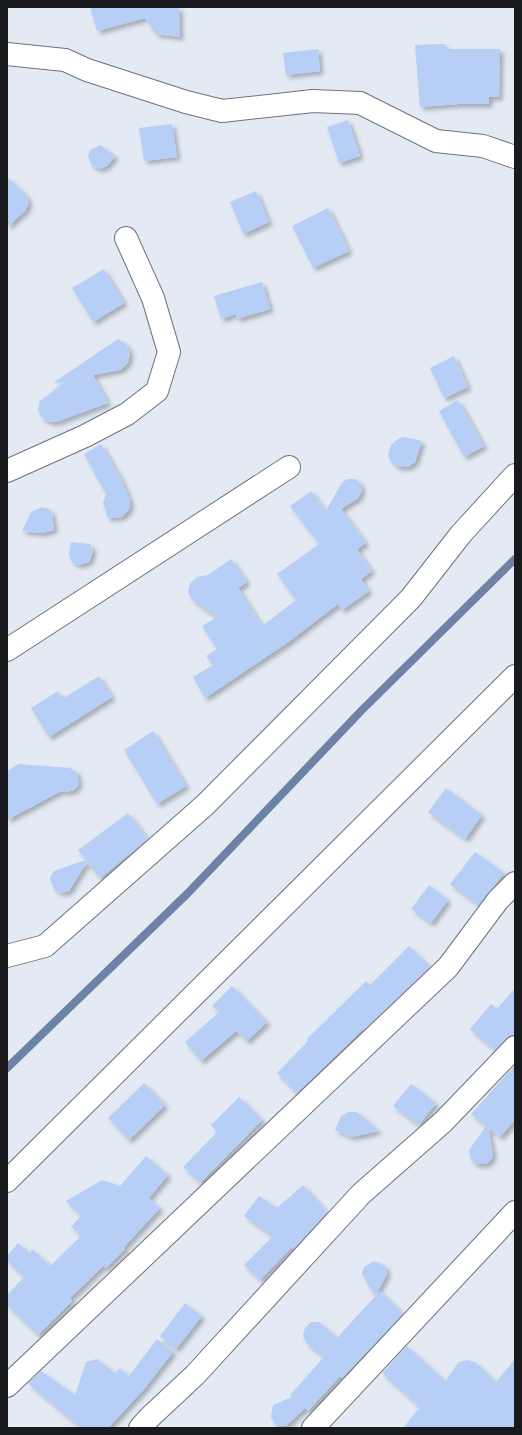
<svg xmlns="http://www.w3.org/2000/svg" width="522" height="1435" font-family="'Libre Baskerville',serif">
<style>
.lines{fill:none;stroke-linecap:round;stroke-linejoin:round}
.stream{stroke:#6d82a5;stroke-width:8}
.building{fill:#b7cff6;filter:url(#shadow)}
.minor-casing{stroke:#6d737c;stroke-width:24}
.minor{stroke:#fff;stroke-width:22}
</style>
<defs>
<filter id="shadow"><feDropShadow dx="3.5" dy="3.5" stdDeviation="2" flood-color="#0004"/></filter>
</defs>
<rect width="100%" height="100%" fill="#e3eaf4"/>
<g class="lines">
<path class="stream" d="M 7,1068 L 188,893 L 361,711 L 515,559"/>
</g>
<g class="building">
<path d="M 90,7 L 179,7 L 180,37 L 156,34 L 145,18 L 97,31 Z"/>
<path d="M 445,44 L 445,49 L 500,49 L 499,97 L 489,97 L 489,104 L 458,104 L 420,107 L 415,45 Z"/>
<path d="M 318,49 L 320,71 L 286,75 L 283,53 Z"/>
<path d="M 348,120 L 360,156 L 339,163 L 327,127 Z"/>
<path d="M 172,124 L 177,157 L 144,161 L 139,128 Z"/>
<path d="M 100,145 L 115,156 L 107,166 L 100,169 L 92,166 L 88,156 L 90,150 Z"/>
<path d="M 7,177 L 26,195 L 29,203 L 25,211 L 7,227 Z"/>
<path d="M 256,191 L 269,222 L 243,234 L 230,202 Z"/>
<path d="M 328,208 L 349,251 L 313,268 L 292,226 Z"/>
<path d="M 104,269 L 124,303 L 93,322 L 72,288 Z"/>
<path d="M 262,282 L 270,309 L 237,319 L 236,314 L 221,319 L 214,296 Z"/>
<path d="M 118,339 L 126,344 L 129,349 L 130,353 L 128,363 L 120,370 L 93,375 L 108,403 L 56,422 L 51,422 L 43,419 L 38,411 L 39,402 L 64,382 L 53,383 Z"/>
<path d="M 454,356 L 468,387 L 444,398 L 430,368 Z"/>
<path d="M 458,400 L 484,446 L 464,457 L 439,411 Z"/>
<path d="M 403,437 L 422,441 L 415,462 L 408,467 L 398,467 L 391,462 L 388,455 L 391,445 L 398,439 Z"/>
<path d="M 101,444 L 122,481 L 130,500 L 130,508 L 122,517 L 108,518 L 103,503 L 108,489 L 104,491 L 84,454 Z"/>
<path d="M 348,479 L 355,479 L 360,483 L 362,491 L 358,498 L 341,509 L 366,543 L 357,549 L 372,571 L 361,579 L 369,591 L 342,610 L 338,604 L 287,643 L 205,698 L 193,677 L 213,665 L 206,656 L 217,649 L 202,626 L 217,617 L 192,600 L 188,592 L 190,583 L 197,577 L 208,575 L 231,559 L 247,582 L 238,588 L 262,626 L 296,600 L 277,574 L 319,544 L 290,506 L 311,491 L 326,511 L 342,482 Z"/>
<path d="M 42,507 L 49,509 L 52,513 L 54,530 L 42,533 L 22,531 L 31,512 Z"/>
<path d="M 71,542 L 90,544 L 93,551 L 89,562 L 78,565 L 71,561 L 69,554 Z"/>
<path d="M 99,676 L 112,697 L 49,737 L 31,708 L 58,691 L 62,699 Z"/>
<path d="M 153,731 L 186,786 L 157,804 L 124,750 Z"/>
<path d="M 19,764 L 70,768 L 77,772 L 79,784 L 74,790 L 66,792 L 61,791 L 7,820 L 7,771 Z"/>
<path d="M 446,788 L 482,815 L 465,839 L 428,812 Z"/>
<path d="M 128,813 L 148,839 L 100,878 L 87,862 L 69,891 L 61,893 L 54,889 L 50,878 L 54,871 L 86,860 L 78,850 Z"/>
<path d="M 475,852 L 504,873 L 479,905 L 450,884 Z"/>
<path d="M 429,885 L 448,900 L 431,923 L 411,909 Z"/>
<path d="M 409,946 L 430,967 L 364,1030 L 363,1029 L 297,1093 L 277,1073 L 308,1041 L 307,1039 L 366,981 L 370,985 Z"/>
<path d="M 232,986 L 267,1022 L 247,1041 L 236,1031 L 201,1061 L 185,1042 L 219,1012 L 212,1006 Z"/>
<path d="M 515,988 L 515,1035 L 506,1038 L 495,1050 L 470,1029 L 491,1004 L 497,1009 Z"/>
<path d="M 515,1065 L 515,1120 L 500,1137 L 488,1128 L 493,1154 L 492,1158 L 487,1164 L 475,1164 L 470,1158 L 469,1150 L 486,1126 L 471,1114 Z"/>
<path d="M 144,1083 L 165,1105 L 129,1140 L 108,1118 Z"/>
<path d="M 411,1084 L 436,1103 L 419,1125 L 393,1106 Z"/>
<path d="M 239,1097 L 262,1120 L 200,1183 L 183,1167 L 217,1132 L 211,1125 Z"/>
<path d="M 348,1112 L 356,1112 L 361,1115 L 379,1131 L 352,1137 L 335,1130 L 341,1116 Z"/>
<path d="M 146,1156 L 168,1175 L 149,1198 L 160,1208 L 124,1247 L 125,1249 L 106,1268 L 103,1266 L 70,1298 L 72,1301 L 38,1335 L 7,1305 L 7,1295 L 24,1277 L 7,1261 L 7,1256 L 18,1243 L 29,1253 L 32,1249 L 50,1266 L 81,1236 L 71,1227 L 81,1216 L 66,1201 L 102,1180 L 120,1186 Z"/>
<path d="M 303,1185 L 327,1212 L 296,1246 L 293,1249 L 292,1247 L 260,1280 L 244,1265 L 273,1236 L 244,1216 L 259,1196 L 277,1208 Z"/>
<path d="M 374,1261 L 385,1266 L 387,1274 L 375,1296 L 362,1274 L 364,1267 Z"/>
<path d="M 380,1291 L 403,1314 L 342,1378 L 340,1376 L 308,1411 L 305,1408 L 287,1425 L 283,1426 L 275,1424 L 271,1417 L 273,1405 L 292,1397 L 290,1395 L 324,1357 L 306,1343 L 303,1335 L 305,1328 L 311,1322 L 319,1322 L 337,1338 Z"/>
<path d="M 185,1303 L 202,1316 L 176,1349 L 160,1336 Z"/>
<path d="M 157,1339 L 173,1352 L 145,1388 L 108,1428 L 81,1428 L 28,1383 L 41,1371 L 75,1395 L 86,1362 L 97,1359 L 115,1373 L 120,1368 L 129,1376 Z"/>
<path d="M 407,1346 L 445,1381 L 459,1362 L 467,1360 L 475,1362 L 496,1382 L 515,1359 L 515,1428 L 403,1428 L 420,1407 L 382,1373 Z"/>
</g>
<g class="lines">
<g class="minor-casing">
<g id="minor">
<path d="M 7,54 L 65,60 L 87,70 L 186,102 L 222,111 L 313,101 L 360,103 L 436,141 L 483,146 L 515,157"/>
<path d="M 7,471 L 85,436 L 127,414 L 157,391 L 169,352 L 153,298 L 126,238"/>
<path d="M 7,650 L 289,467"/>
<path d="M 7,956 L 45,946 L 205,805 L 411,598 L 461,534 L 515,475"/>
<path d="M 7,1181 L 515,676"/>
<path d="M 7,1386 L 448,967 L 498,900 L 515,883"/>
<path d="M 140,1428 L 149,1418 L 195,1375 L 361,1194 L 443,1122 L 515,1047"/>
<path d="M 313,1428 L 515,1212"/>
</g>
</g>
<use href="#minor" class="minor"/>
</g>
<rect width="522" height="1435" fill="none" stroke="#181a1e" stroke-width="16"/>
</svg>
